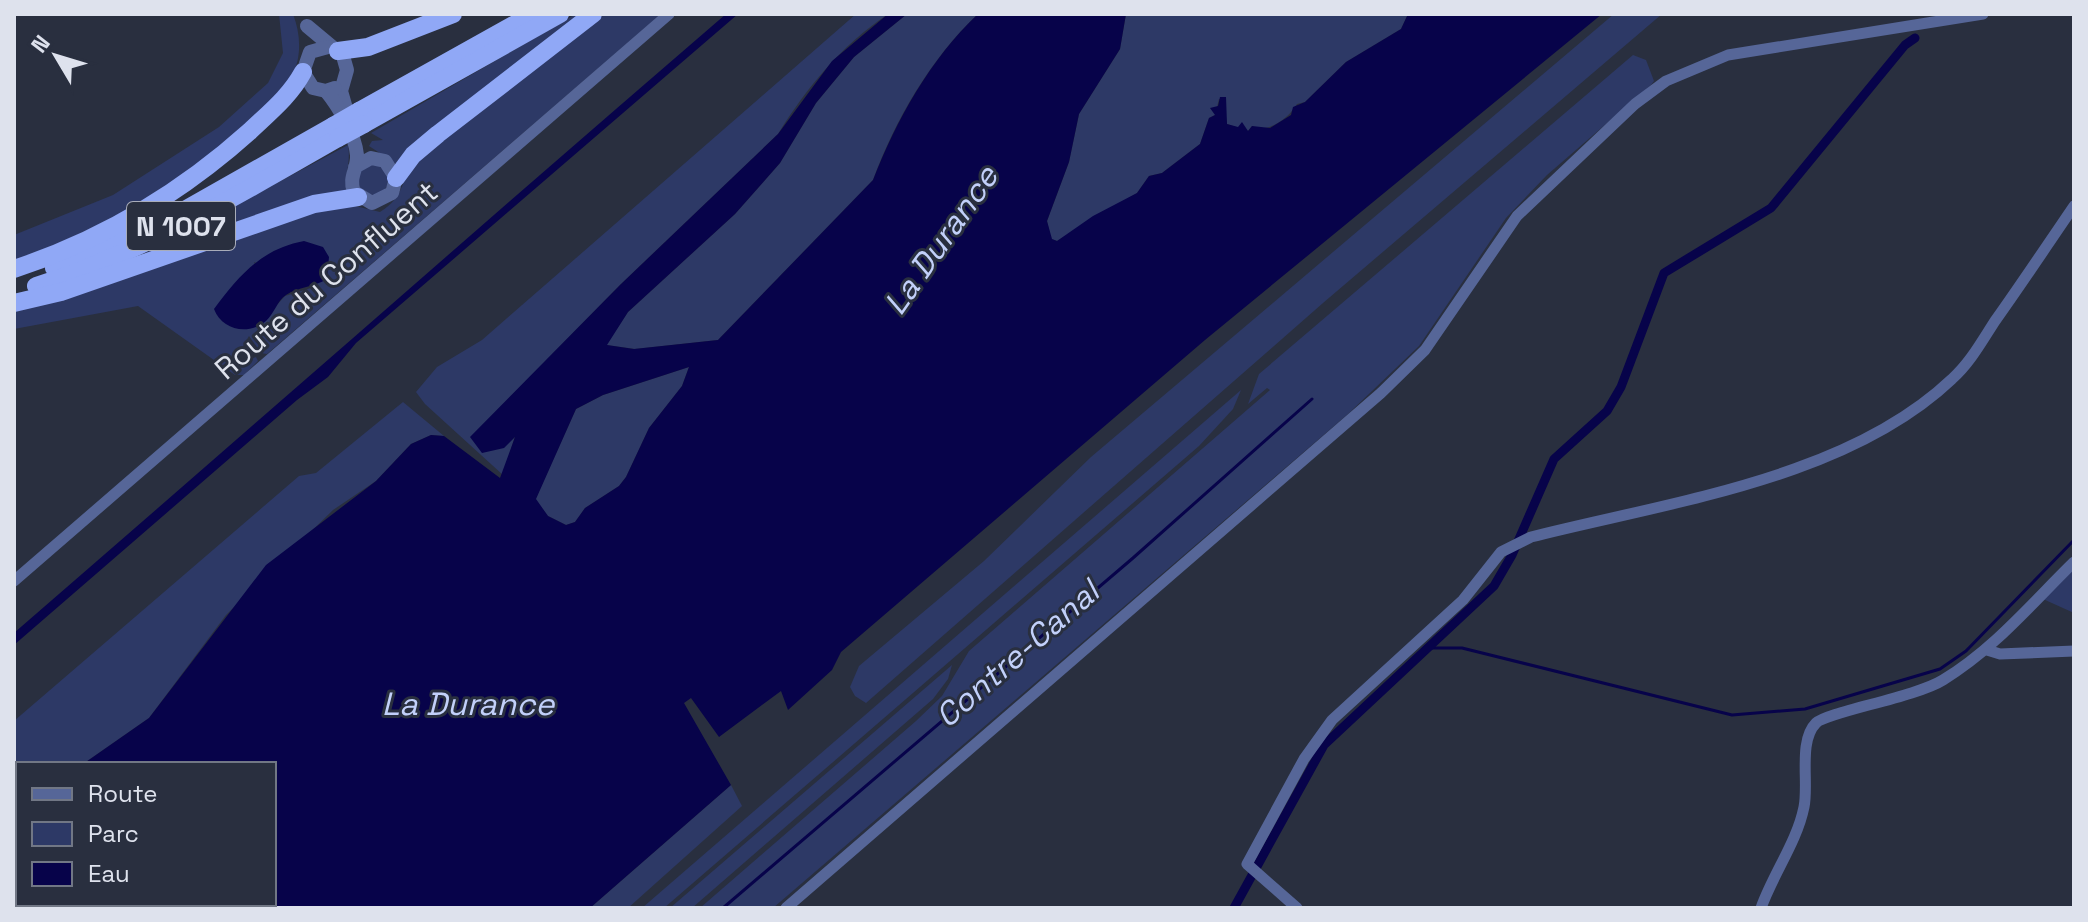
<svg xmlns="http://www.w3.org/2000/svg" width="2088" height="922" font-family="'Space Grotesk',sans-serif">
<style>
.green{fill:#2d3966;fill-rule:evenodd}
.water{fill:#07034a;fill-rule:evenodd}
.lines{fill:none;stroke-linecap:round;stroke-linejoin:round}
.stream{stroke:#07034a;stroke-width:3}
.canal{stroke:#07034a;stroke-width:9}
.minor{stroke:#566698;stroke-width:11}
.tertiary{stroke:#566698;stroke-width:14}
.trunk{stroke:#90a8f6;stroke-width:18}
.trunk-bridge{stroke:#90a8f6;stroke-width:18}
.labels{text-anchor:middle;dominant-baseline:central;stroke-width:6;stroke-linejoin:round;paint-order:stroke}
.shield{fill:#292f3f;stroke:#a8acb9;stroke-width:2}
.shield-label{font-size:28px;font-weight:bold;fill:#dee2ed}
.street-label{font-size:30px;fill:#dee2ed;stroke:#292f3f}
.water-label{font-size:32px;font-style:italic;fill:#c2d0fa;stroke:#292f3f}
</style>
<rect width="100%" height="100%" fill="#292f3f"/>
<g class="green">
<path d="M 279,14 L 293,14 C 301,35 302,58 291,78 C 285,91 268,103 257,113 C 184,183 108,226 14,261 L 14,235 L 113,195 L 219,127 L 268,83 L 283,53 Z"/>
<path d="M 576,14 L 585,14 L 398,165 L 369,146 L 372,141 L 383,140 L 371,133 Z"/>
<path d="M 605,14 L 661,14 L 267,354 L 261,353 L 249,336 L 236,358 L 241,363 L 256,357 L 258,361 L 244,375 L 235,375 L 138,306 L 14,329 L 14,309 L 329,207 L 355,206 L 380,212 C 406,196 399,181 416,161 ZM 254,262 L 314,287 L 285,296 L 275,307 Z"/>
<path d="M 856,14 L 888,14 C 842,45 807,87 778,134 L 620,285 L 471,437 L 515,436 L 503,475 L 425,404 L 416,392 L 437,367 L 482,340 Z"/>
<path d="M 907,14 L 978,14 C 931,58 895,120 873,180 L 718,340 L 635,349 L 606,345 L 628,312 L 735,214 L 780,163 L 816,103 L 854,57 Z"/>
<path d="M 1126,14 L 1408,14 L 1401,29 L 1346,62 L 1305,102 L 1297,104 C 1289,118 1268,134 1252,126 L 1248,131 L 1227,124 L 1223,99 L 1219,99 L 1215,115 L 1209,118 L 1200,144 L 1162,173 L 1149,176 L 1137,193 L 1057,241 L 1051,239 L 1047,221 L 1069,162 L 1079,114 L 1120,49 Z"/>
<path d="M 1614,14 L 1662,14 L 1323,303 L 866,703 L 855,696 L 850,687 L 859,666 L 984,561 L 1091,457 Z"/>
<path d="M 1633,55 L 1646,60 L 1654,81 L 1651,85 L 1547,175 L 1506,218 L 1419,346 L 1348,414 L 773,908 L 700,908 L 916,721 L 942,696 L 969,651 L 1270,390 L 1267,388 L 1248,404 L 1259,374 Z"/>
<path d="M 348,145 C 351,161 345,175 346,193 L 144,254 Z"/>
<circle cx="373" cy="180" r="15"/>
<path d="M 689,367 L 682,386 L 649,428 L 626,477 L 619,486 L 585,508 L 575,522 L 566,525 L 548,516 L 535,500 L 576,409 L 603,395 Z"/>
<path d="M 1241,390 L 1233,409 L 1199,446 L 664,908 L 642,908 Z"/>
<path d="M 403,402 L 444,436 L 431,435 L 411,444 L 376,481 L 333,510 L 226,615 L 149,718 L 83,764 L 18,764 L 18,812 L 14,815 L 14,721 L 299,476 L 316,473 Z"/>
<path d="M 2074,569 L 2074,613 L 2043,599 Z"/>
<path d="M 952,665 L 948,679 L 933,699 L 692,908 L 670,908 Z"/>
<path d="M 731,785 L 742,806 L 628,908 L 590,908 Z"/>
</g>
<g class="water">
<path d="M 726,14 L 738,14 L 356,343 L 328,377 L 297,400 L 14,645 L 14,633 C 252,427 488,219 726,14 Z"/>
<path d="M 888,14 L 907,14 L 854,57 L 816,103 L 780,163 L 735,214 L 628,312 L 607,345 L 634,349 L 718,340 L 873,180 C 896,120 931,58 978,14 L 1126,14 L 1120,49 L 1079,114 L 1069,162 L 1047,221 L 1052,239 L 1057,241 L 1093,216 L 1137,193 L 1149,176 L 1162,173 L 1200,144 L 1209,118 L 1215,115 L 1210,108 L 1218,106 L 1220,97 L 1226,97 L 1227,124 L 1238,127 L 1242,122 L 1248,131 L 1252,126 L 1270,128 L 1291,115 L 1293,107 L 1305,102 L 1346,62 L 1401,29 L 1408,14 L 1602,14 L 1205,340 L 841,652 L 832,670 L 788,710 L 781,691 L 719,737 L 691,698 L 684,703 L 731,785 L 590,908 L 14,908 L 14,815 L 18,812 L 18,904 L 274,904 L 274,764 L 83,764 L 149,718 L 266,565 L 376,481 L 411,444 L 431,435 L 444,436 L 500,478 L 515,437 L 504,448 L 482,453 L 470,437 L 620,285 L 778,134 L 832,61 ZM 689,367 L 682,386 L 649,428 L 626,477 L 619,486 L 585,508 L 575,522 L 566,525 L 548,516 L 536,499 L 576,409 L 603,395 Z"/>
<path d="M 304,241 L 323,247 L 329,257 L 327,279 C 314,287 298,287 286,295 C 277,301 274,314 266,321 C 248,336 222,330 214,309 C 239,276 261,249 304,241 Z"/>
</g>
<g class="lines">
<g class="stream">
<path d="M 1425,648 L 1462,648 L 1732,715 L 1805,709 L 1940,669 L 1966,651 L 2074,540"/>
<path d="M 723,908 L 1133,558 L 1312,399"/>
</g>
<path class="canal" d="M 1234,908 L 1324,745 L 1494,586 L 1512,555 L 1554,459 L 1607,411 L 1621,387 L 1664,273 L 1771,208 L 1905,45 L 1915,38"/>
<g class="minor">
<path d="M 14,581 L 669,14"/>
<path d="M 1987,650 L 2000,654 L 2074,651"/>
<path d="M 786,908 L 1381,393 L 1425,350 L 1517,216 L 1635,104 L 1666,81 L 1728,55 L 1983,14"/>
<path d="M 1297,908 L 1247,864 L 1304,759 L 1332,720 L 1463,600 L 1501,552 L 1531,537 C 1668,502 1847,479 1952,379 C 1970,363 1982,341 1995,321 C 2022,283 2048,244 2074,206"/>
<path d="M 1761,908 C 1773,874 1797,842 1804,807 C 1809,783 1798,741 1816,723 C 1827,712 1916,697 1943,680 C 1994,649 2031,604 2074,562"/>
</g>
<g class="tertiary">
<path d="M 307,26 L 343,56 L 347,70 L 341,91 L 347,112"/>
<path d="M 328,47 L 310,52 L 303,72 L 313,88 L 326,91 L 335,88"/>
<path d="M 326,91 C 339,107 355,134 357,155 C 358,169 348,177 354,192 L 372,203 L 392,193 L 396,178 L 385,161 L 371,158 L 355,167"/>
</g>
<g class="trunk">
<path d="M 338,51 L 368,47 L 453,14"/>
<path d="M 359,111 L 533,14"/>
<path d="M 364,124 L 560,14"/>
<path d="M 396,178 L 413,155 L 438,134 L 593,14"/>
<path d="M 54,268 L 174,216 L 333,126"/>
<path d="M 14,269 C 102,240 181,193 250,131 C 270,112 290,96 303,72"/>
<path d="M 36,286 C 144,252 240,194 338,138"/>
<path d="M 14,303 L 61,292 L 314,204 L 358,197"/>
</g>
<g class="trunk-bridge">
<path d="M 333,126 L 359,111"/>
<path d="M 338,138 L 364,124"/>
</g>
</g>
<g class="labels">
<rect class="shield" x="127" y="202" width="108" height="48" rx="6"/>
<g class="shield-label">
<text x="181" y="226">N 1007</text>
</g>
<g class="street-label">
<text transform="translate(326 280) rotate(-41)">Route du Confluent</text>
</g>
<g class="water-label">
<text transform="translate(941 240) rotate(-55)">La Durance</text>
<text transform="translate(1017 654) rotate(-41)">Contre-Canal</text>
<text x="468" y="704">La Durance</text>
</g>
</g>
<rect width="2088" height="922" fill="none" stroke="#dee2ed" stroke-width="32"/>
<rect x="16" y="762" width="260" height="144" fill="#292f3f" stroke="#717785" stroke-width="2"/>
<rect x="32" y="788" width="40" height="12" fill="#566698" stroke="#717785" stroke-width="2"/>
<text x="88" y="802" font-size="24" fill="#dee2ed">Route</text>
<rect x="32" y="822" width="40" height="24" fill="#2d3966" stroke="#717785" stroke-width="2"/>
<text x="88" y="842" font-size="24" fill="#dee2ed">Parc</text>
<rect x="32" y="862" width="40" height="24" fill="#07034a" stroke="#717785" stroke-width="2"/>
<text x="88" y="882" font-size="24" fill="#dee2ed">Eau</text>
<g transform="translate(56 56) rotate(308)" stroke="#292f3f" stroke-width="6" paint-order="stroke">
<path d="M0-6L14 30L0 20L-14 30Z" fill="#dee2ed"/>
<text y="-12" font-size="22" font-weight="bold" text-anchor="middle" fill="#dee2ed">N</text>
</g>
</svg>
